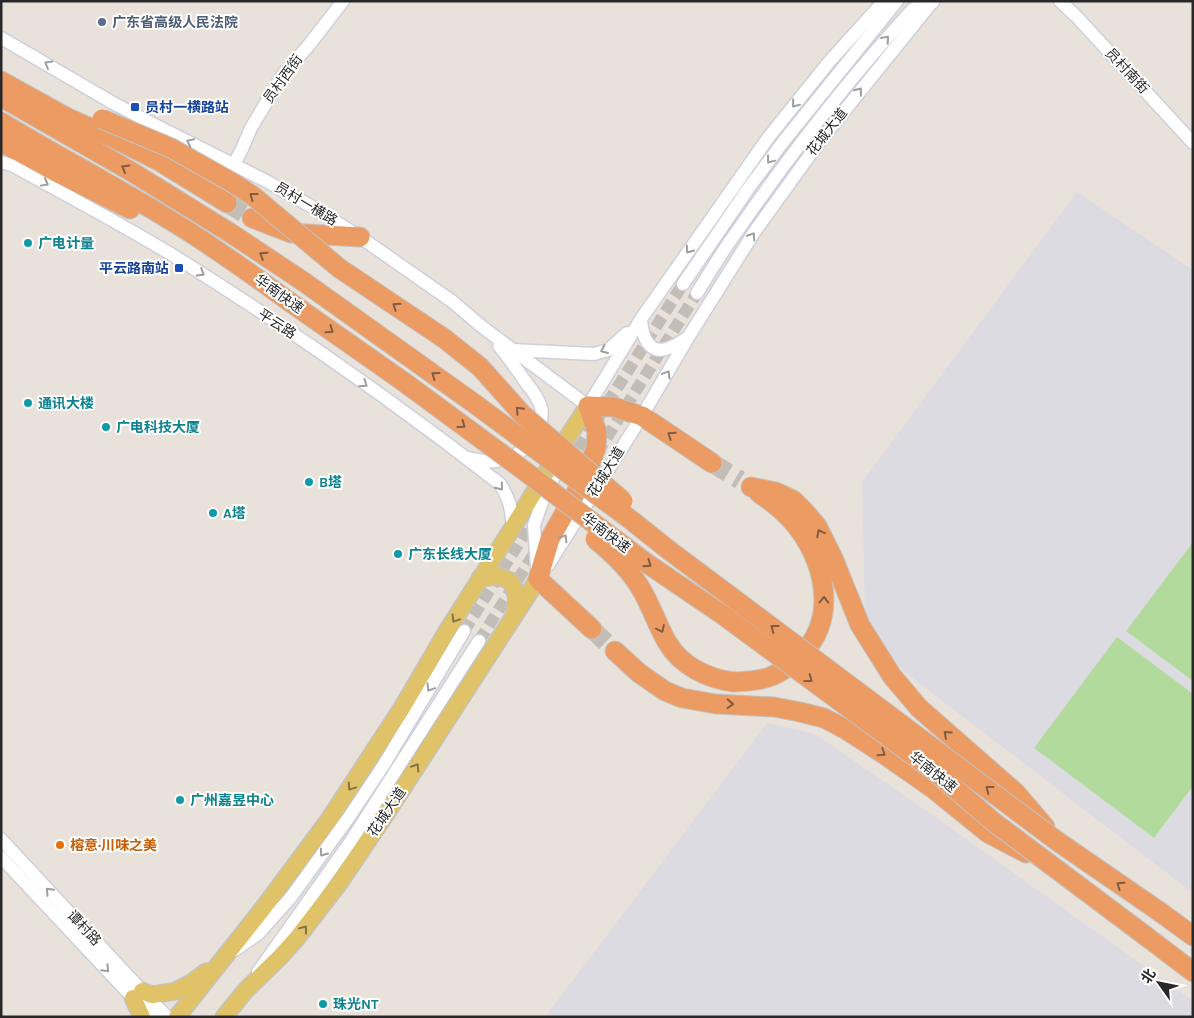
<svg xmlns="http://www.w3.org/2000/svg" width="1194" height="1018" font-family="Karla,'Noto Sans SC',sans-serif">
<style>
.industrial{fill:#dddbe2}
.green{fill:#b3da9d}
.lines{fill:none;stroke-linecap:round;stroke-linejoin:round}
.tertiary-tunnel{stroke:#c2bdb7;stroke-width:12;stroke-dasharray:12 6;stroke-linecap:butt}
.motorway-tunnel{stroke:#c2bdb7;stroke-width:19;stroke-dasharray:19 9;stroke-linecap:butt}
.tertiary-casing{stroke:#cdd0db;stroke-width:15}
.primary-casing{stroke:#c3c3c3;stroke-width:19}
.motorway-casing{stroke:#c3c3c3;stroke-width:21}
.tertiary{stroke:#fff;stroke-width:12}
.primary{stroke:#e0c268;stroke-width:16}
.motorway{stroke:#ec9b63;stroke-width:19}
.motorway-bridge-casing{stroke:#c3c3c3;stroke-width:21;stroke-linecap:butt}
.motorway-bridge{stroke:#ec9b63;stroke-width:19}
.oneway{stroke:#9e9e9e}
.oneway2{stroke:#805c43}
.oneway3{stroke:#847548}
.service-dot{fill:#5c6f8a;stroke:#fff;stroke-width:2}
.transit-dot{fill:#1a4fb4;stroke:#fff;stroke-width:2}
.culture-dot{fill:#0f9aa8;stroke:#fff;stroke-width:2}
.food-dot{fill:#e8710a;stroke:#fff;stroke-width:2}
.labels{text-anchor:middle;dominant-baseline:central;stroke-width:4;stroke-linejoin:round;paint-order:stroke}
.service-label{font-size:14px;font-weight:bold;fill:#4e5e75;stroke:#fff;text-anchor:start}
.street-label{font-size:14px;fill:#282828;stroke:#fff}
.transit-label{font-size:14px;font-weight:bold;fill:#164399;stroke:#fff;text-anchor:start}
.culture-label{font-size:14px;font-weight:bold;fill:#0d838f;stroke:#fff;text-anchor:start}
.food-label{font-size:14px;font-weight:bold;fill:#c56008;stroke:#fff;text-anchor:start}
</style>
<rect width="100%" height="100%" fill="#e9e2db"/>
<g class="industrial">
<path d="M 1077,192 L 1193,270 L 1193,893 L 902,670 L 886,651 L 865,611 L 862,482 Z"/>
<path d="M 767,723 L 783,726 L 815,734 L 924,809 L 1193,1001 L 1193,1017 L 545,1017 Z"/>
</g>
<g class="green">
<path d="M 1193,542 L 1193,681 L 1126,631 Z"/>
<path d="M 1117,637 L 1193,694 L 1193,786 L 1154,838 L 1034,748 Z"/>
</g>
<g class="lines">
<g class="tertiary-tunnel">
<path d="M 597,453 L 697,293"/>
<path d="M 569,464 L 683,284"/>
<path d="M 464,631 L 537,514"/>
<path d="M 479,641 L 539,546"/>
</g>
<g class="motorway-tunnel">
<path d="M 227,203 L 252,218"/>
<path d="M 712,463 L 740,480"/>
<path d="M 592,629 L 615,651"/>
</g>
<g class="tertiary-casing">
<g id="tertiary">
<path d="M 1060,1 L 1076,16 L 1193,143"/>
<path d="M 1,38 L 113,103 L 149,122 L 268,182 L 314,208 L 360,237 L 453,302 L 481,326 L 588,406"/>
<path d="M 1,162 L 12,165 C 66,195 121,224 174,256 C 286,326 396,403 500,484 C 510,500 511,508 513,527"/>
<path d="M 234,164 L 242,149 L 251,128 L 282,76 L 309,45 L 343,1"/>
<path d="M 683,284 L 748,189 L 783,142 L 897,1"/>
<path d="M 697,293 C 710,272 723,250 738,230 C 791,153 849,79 912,10 L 924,2 L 933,2"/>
<path d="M 641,319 C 642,335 648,356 669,348 C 675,346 681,342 687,338"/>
<path d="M 513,350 L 594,354 L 608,350 L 627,333"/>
<path d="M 587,411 L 588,406 L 641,319 L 768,138 L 829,62 L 884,1"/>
<path d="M 469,458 C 478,460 487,463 496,461 C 502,460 510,458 515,455 C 531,447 545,425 541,407 C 538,398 533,391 527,384 C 518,371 509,358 499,346"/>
<path d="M 548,565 L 642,416 L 689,336 L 755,231 L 820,141 L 933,1"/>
<path d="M 537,568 L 534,525 L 545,494 L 563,460"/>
<path d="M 1,839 L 142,991 L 167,1017"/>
<path d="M 1,857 L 151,1017"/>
<path d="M 235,950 L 259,933 L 291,897 L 349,817 L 383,766 L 464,631"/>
<path d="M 258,972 L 351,841 L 479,641"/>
</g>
</g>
<g class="primary-casing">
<g id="primary">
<path d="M 480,578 L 499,576 L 510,581 C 518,592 517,601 514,614"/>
<path d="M 142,991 L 152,995 L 176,991 L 191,983 L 206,972"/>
<path d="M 133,998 L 142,1017"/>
<path d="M 177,1017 L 261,911 L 328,821 L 402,708 L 447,631 L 513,527 L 569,435 L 588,406"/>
<path d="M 224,1017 L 246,990 L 280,957 L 297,938 L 340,882 L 388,811 L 538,579"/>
</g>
</g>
<g class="motorway-casing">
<g id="motorway">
<path d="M 1,81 L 68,118 L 111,137 L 159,161 L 227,203"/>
<path d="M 1,97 L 132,172 L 232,234 L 304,282"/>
<path d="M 1,122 C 57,156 115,186 170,220 C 212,245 251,274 290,302"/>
<path d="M 1,142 L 54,171 L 130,209"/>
<path d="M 252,218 L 291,233 L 360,237"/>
<path d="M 751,487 L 776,492 L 793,500 L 805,512 L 817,526 L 833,558 L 860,625 L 892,676 L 919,708 L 1016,793 L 1045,827"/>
<path d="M 592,629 L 538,579 L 550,539 L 586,475 L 596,448 L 597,432 L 588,406 L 614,407 L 642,416 L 712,463"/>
<path d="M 615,651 L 639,673 L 665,691 L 682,698 L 716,704 L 774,707 L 800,712 L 824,718 L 845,729 L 885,755 L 935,790 L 988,833 L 1026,853"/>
<path d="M 734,682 C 765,681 780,677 802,654 C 839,616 824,560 794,523 C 784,511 772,502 759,493"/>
<path d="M 1160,912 L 1193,936"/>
<path d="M 1147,937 L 1193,972"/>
</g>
</g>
<use href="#tertiary" class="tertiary"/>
<use href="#primary" class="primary"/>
<use href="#motorway" class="motorway"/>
<g class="motorway-bridge-casing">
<g id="motorway-bridge">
<path d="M 102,119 L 171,148 L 233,183 L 253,196 L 339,268 L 445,339 L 480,367 L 523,415 L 623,501"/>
<path d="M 304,282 L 475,404 L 631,520 L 670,551 L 1057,841 L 1160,912"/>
<path d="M 290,302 L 404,382 L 514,463 L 645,562 L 723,615 L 933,770 L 995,823 L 1147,937"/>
<path d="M 595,539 C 611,552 627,567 638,584 C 650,602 656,623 667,642 C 681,666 708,679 734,682"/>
</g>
</g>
<use href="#motorway-bridge" class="motorway-bridge"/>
</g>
<defs><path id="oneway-chevron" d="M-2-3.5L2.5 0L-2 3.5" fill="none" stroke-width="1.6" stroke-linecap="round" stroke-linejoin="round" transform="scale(1.25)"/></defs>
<g class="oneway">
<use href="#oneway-chevron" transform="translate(886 39) rotate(-49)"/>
<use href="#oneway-chevron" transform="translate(48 64) rotate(-150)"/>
<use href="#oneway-chevron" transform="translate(859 91) rotate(-52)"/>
<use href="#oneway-chevron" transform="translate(795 104) rotate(129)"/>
<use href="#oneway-chevron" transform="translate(190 142) rotate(-154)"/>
<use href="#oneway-chevron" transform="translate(770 160) rotate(127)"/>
<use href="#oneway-chevron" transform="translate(45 183) rotate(29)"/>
<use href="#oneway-chevron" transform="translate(752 236) rotate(-57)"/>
<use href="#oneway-chevron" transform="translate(689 250) rotate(125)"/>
<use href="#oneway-chevron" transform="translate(201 273) rotate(32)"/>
<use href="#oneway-chevron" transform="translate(604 350) rotate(156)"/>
<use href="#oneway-chevron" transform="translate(667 374) rotate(-59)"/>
<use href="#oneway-chevron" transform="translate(364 384) rotate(35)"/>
<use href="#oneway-chevron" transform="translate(500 487) rotate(51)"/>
<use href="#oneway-chevron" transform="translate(564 538) rotate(-58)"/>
<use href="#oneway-chevron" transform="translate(430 688) rotate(121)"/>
<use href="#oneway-chevron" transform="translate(323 853) rotate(126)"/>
<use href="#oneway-chevron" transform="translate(49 891) rotate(-133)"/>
<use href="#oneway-chevron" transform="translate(106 969) rotate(46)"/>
</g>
<g class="oneway2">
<use href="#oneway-chevron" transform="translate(125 168) rotate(-150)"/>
<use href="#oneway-chevron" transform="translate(253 196) rotate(-143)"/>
<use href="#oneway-chevron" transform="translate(263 255) rotate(-147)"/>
<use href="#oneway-chevron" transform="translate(396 306) rotate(-146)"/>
<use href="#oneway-chevron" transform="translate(330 330) rotate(35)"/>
<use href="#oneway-chevron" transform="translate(435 375) rotate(-144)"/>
<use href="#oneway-chevron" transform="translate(519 410) rotate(-133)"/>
<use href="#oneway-chevron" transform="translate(462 425) rotate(36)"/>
<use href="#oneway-chevron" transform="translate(671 435) rotate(-146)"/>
<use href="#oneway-chevron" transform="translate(820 533) rotate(-118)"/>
<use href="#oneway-chevron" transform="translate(648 564) rotate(35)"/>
<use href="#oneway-chevron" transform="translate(824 600) rotate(-88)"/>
<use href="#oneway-chevron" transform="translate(774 628) rotate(-143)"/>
<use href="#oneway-chevron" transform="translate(661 629) rotate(65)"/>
<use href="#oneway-chevron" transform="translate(809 679) rotate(37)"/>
<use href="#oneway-chevron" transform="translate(730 704) rotate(2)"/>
<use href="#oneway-chevron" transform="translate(947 734) rotate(-138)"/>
<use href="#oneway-chevron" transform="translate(882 753) rotate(34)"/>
<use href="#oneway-chevron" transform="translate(989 789) rotate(-143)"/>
<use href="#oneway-chevron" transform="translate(1120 885) rotate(-145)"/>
</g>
<g class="oneway3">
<use href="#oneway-chevron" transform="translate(455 619) rotate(122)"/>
<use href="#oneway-chevron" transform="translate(416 767) rotate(-57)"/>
<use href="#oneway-chevron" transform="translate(351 787) rotate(124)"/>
<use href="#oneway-chevron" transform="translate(304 929) rotate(-53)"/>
</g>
<circle class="service-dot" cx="102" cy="22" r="5"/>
<g class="transit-dot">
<rect x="130" y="102" width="10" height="10" rx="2.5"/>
<rect x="174" y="263" width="10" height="10" rx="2.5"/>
</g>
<g class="culture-dot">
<circle cx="28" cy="243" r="5"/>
<circle cx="28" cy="403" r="5"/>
<circle cx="106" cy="427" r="5"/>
<circle cx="309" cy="482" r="5"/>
<circle cx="213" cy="513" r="5"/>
<circle cx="398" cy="554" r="5"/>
<circle cx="180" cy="800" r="5"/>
<circle cx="323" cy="1004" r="5"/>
</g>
<circle class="food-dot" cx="60" cy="845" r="5"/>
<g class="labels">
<g class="service-label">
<text x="112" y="22">广东省高级人民法院</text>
</g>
<g class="street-label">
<text transform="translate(1127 71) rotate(47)">员村南街</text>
<text transform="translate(283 79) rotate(-54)">员村西街</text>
<text transform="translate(827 132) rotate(-52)">花城大道</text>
<text transform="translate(306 204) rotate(31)">员村一横路</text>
<text transform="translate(279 294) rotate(36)">华南快速</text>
<text transform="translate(277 324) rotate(33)">平云路</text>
<text transform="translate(606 472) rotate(-58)">花城大道</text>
<text transform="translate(606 533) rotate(37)">华南快速</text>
<text transform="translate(933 772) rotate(39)">华南快速</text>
<text transform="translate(387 812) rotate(-56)">花城大道</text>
<text transform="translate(84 928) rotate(47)">谭村路</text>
</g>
<g class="transit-label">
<text x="145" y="107">员村一横路站</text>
<text x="169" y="268" text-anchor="end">平云路南站</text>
</g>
<g class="culture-label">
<text x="38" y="243">广电计量</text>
<text x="38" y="403">通讯大楼</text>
<text x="116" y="427">广电科技大厦</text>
<text x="319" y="482">B塔</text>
<text x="223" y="513">A塔</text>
<text x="408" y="554">广东长线大厦</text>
<text x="190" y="800">广州嘉昱中心</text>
<text x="333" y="1004">珠光NT</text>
</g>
<g class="food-label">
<text x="70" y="845">榕意·川味之美</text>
</g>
</g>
<rect width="1194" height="1018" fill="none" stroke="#282828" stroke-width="5"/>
<g transform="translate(1159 983) rotate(303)" stroke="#ffffff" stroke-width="4" paint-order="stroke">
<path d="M0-4L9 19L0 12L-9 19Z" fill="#282828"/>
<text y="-8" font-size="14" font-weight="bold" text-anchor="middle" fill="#282828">北</text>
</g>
</svg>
